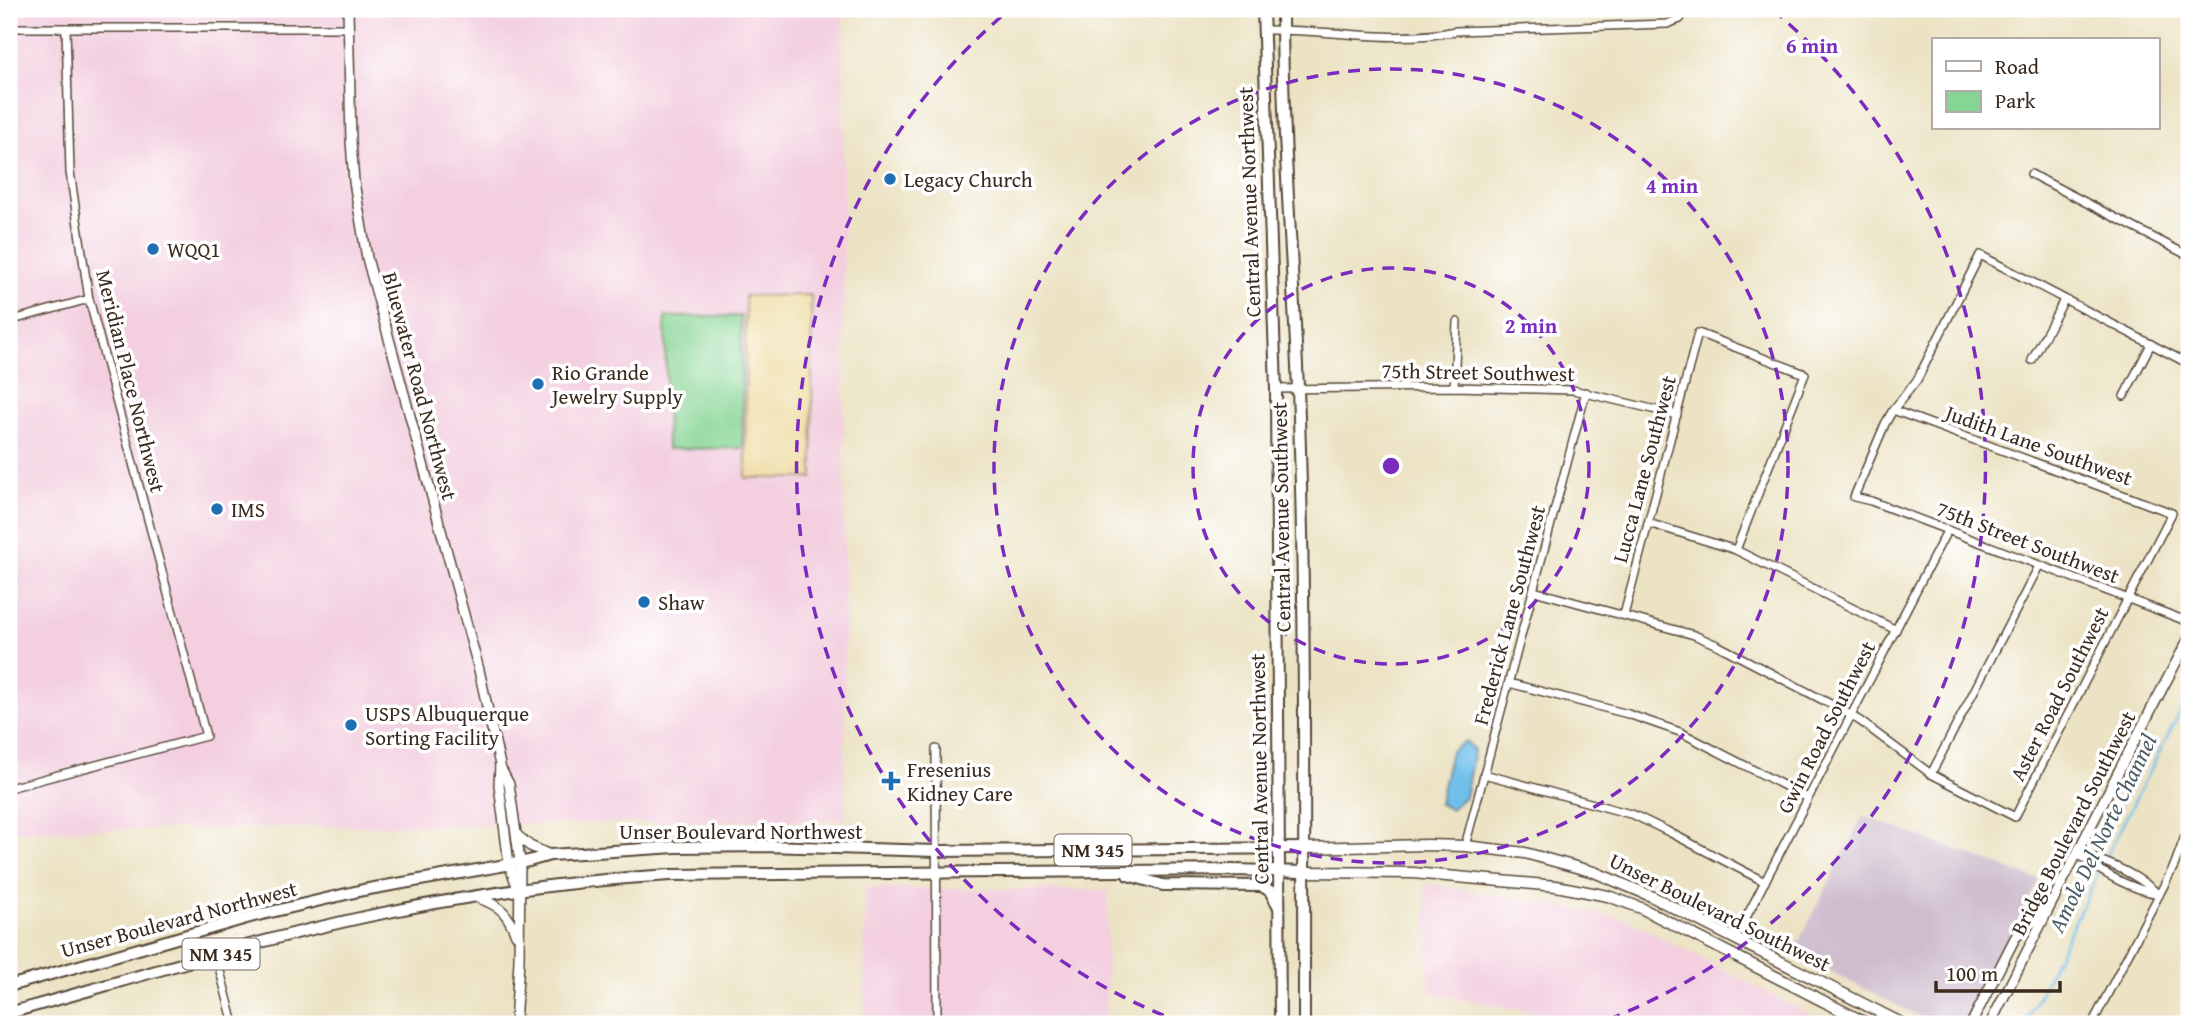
<svg xmlns="http://www.w3.org/2000/svg" width="2198" height="1033" font-family="'Gentium Book Plus',serif">
<style>
.built{fill:#f3cfdf}
.industrial{fill:#cfbdce}
.green{fill:#87d594;stroke:#618059;stroke-width:2}
.sand{fill:#eeda9e;stroke:#94825e;stroke-width:2}
.water{fill:#6fbfea;stroke:#557484;stroke-width:2}
.lines{fill:none;stroke-linecap:round;stroke-linejoin:round}
.stream{stroke:#6fbfea;stroke-width:2.5}
.minor-casing{stroke:#564637;stroke-width:10}
.tertiary-casing{stroke:#564637;stroke-width:12}
.secondary-casing{stroke:#564637;stroke-width:13}
.primary-casing{stroke:#564637;stroke-width:14}
.minor{stroke:#fff;stroke-width:7}
.tertiary{stroke:#fff;stroke-width:9}
.secondary{stroke:#fff;stroke-width:10}
.primary{stroke:#fff;stroke-width:10}
.ring{fill:none;stroke:#7b2cbf;stroke-width:3.5;stroke-dasharray:12 9}
.poi-dot{fill:#1f6fb2;stroke:#fff;stroke-width:2.5}
.labels{text-anchor:middle;dominant-baseline:central;stroke-width:7;stroke-linejoin:round;paint-order:stroke}
.shield{fill:#fff;stroke:#766a62;stroke-width:2}
.shield-label{font-size:19px;font-weight:bold;fill:#3b2a1e}
.poi-label{font-size:21px;fill:#3b2a1e;stroke:#fff;text-anchor:start}
.street-label{font-size:21px;fill:#3b2a1e;stroke:#fff}
.water-label{font-size:23px;font-style:italic;fill:#4d5e65;stroke:#fff}
.centre{fill:#7b2cbf;stroke:#fff;stroke-width:3.5}
.ring-label{font-size:21px;text-anchor:middle;font-weight:bold;fill:#7b2cbf;stroke:#fff;stroke-width:7;stroke-linejoin:round;paint-order:stroke}
</style>
<rect width="100%" height="100%" fill="#fff"/>
<filter id="ink" filterUnits="userSpaceOnUse"><feTurbulence type="fractalNoise" baseFrequency=".0143" numOctaves="2"/><feDisplacementMap in="SourceGraphic" scale="14" xChannelSelector="R" yChannelSelector="G"/><feConvolveMatrix kernelMatrix="1 2 1 2 8 2 1 2 1" color-interpolation-filters="sRGB"/></filter>
<filter id="wash" filterUnits="userSpaceOnUse"><feTurbulence type="fractalNoise" baseFrequency=".00686" numOctaves="4" result="noise"/><feDisplacementMap in="SourceGraphic" scale="28" xChannelSelector="R" yChannelSelector="G"/><feGaussianBlur stdDeviation="1.57" result="paint"/><feColorMatrix in="noise" values="0 0 0 0 0 0 0 0 0 0 0 0 0 0 0 0 0 1.4 0 .05"/><feComposite in="paint" operator="in"/></filter>
<g filter="url(#wash)">
<rect width="100%" height="100%" fill="#ece3c4"/>
<g class="built">
<path d="M 9,9 L 843,9 L 845,820 L 9,831 Z"/>
<path d="M 1425,883 L 1624,918 L 1828,1024 L 1562,1024 L 1533,1012 L 1430,994 Z"/>
<path d="M 865,888 L 1108,890 L 1106,1024 L 864,1024 Z"/>
</g>
<path class="industrial" d="M 1863,816 L 2039,880 L 1963,1024 L 1935,1024 L 1793,953 Z"/>
<path class="green" d="M 741,316 L 743,448 L 667,449 L 665,317 Z"/>
<path class="sand" d="M 811,295 L 813,478 L 746,478 L 745,296 Z"/>
<path class="water" d="M 1466,741 L 1474,750 L 1465,797 L 1451,809 L 1439,804 L 1451,751 Z"/>
<g class="lines">
<g class="stream">
<path d="M 2104,861 L 2189,694"/>
<path d="M 2025,1024 L 2100,870"/>
</g>
</g>
</g>
<g filter="url(#ink)">
<g class="lines">
<g class="minor-casing">
<g id="minor">
<path d="M 9,28 L 348,28"/>
<path d="M 1263,30 C 1327,28 1392,45 1456,31 L 1667,24 L 1680,19 L 1687,9"/>
<path d="M 2031,174 L 2189,256"/>
<path d="M 9,321 L 89,299"/>
<path d="M 2032,360 L 2064,300"/>
<path d="M 2189,364 L 1980,255 L 1917,380 L 1893,410 L 1885,424 L 1854,497 L 1871,501 L 2189,622"/>
<path d="M 1454,387 L 1457,322"/>
<path d="M 1276,389 L 1454,387 L 1573,390 L 1677,415"/>
<path d="M 2124,396 L 2151,344"/>
<path d="M 1648,523 L 1736,550 L 1896,630"/>
<path d="M 1534,591 L 1694,635 L 1717,645 L 1842,710 L 1860,721 L 1931,774 L 2015,817 L 2172,513 L 1893,410"/>
<path d="M 1624,615 L 1698,333 L 1805,374 L 1736,550"/>
<path d="M 1509,683 L 1628,714 L 1680,732 L 1808,798"/>
<path d="M 936,749 L 937,1024"/>
<path d="M 1484,774 L 1634,815 L 1667,831 L 1765,882"/>
<path d="M 1931,774 L 2039,566"/>
<path d="M 9,788 L 206,736 L 89,299 L 70,172 L 66,28"/>
<path d="M 1465,846 L 1586,392"/>
<path d="M 2077,853 C 2106,861 2137,873 2159,895"/>
<path d="M 2079,855 C 2102,873 2130,889 2159,894"/>
<path d="M 1735,939 L 1947,531"/>
<path d="M 216,956 L 234,1024"/>
<path d="M 2092,1024 L 2174,866 L 2189,826"/>
</g>
</g>
<g class="tertiary-casing">
<g id="tertiary">
<path d="M 348,9 L 351,141 L 354,182 L 367,258 L 479,670 L 500,765 L 499,785 L 509,864 L 518,889"/>
<path d="M 500,767 L 509,784 L 520,862 L 519,961 L 515,1024"/>
<path d="M 518,836 L 530,846 L 550,855"/>
<path d="M 476,897 C 500,906 507,911 516,935"/>
<path d="M 1971,1024 L 2015,938 L 2046,909"/>
<path d="M 1990,1024 L 2124,761 L 2189,638"/>
</g>
</g>
<g class="secondary-casing">
<g id="secondary">
<path d="M 1304,848 L 1427,845 L 1465,846 L 1525,853 L 1594,872 L 1651,896 L 1903,1024"/>
<path d="M 1304,872 L 1413,873 L 1556,886 L 1608,896 L 1641,908 L 1868,1024"/>
</g>
</g>
<g class="primary-casing">
<g id="primary">
<path d="M 1263,9 L 1276,389 L 1280,1024"/>
<path d="M 1282,9 C 1282,136 1293,263 1298,389 C 1306,601 1304,813 1304,1024"/>
<path d="M 1128,875 L 1163,885 L 1262,886 L 1270,891 L 1279,907"/>
<path d="M 9,986 L 250,917 L 363,890 L 529,861 L 550,855 L 676,847 L 766,846 L 937,851 L 1304,848"/>
<path d="M 9,1013 C 128,980 248,942 369,916 C 468,895 568,881 670,875 L 1234,870 L 1304,872"/>
</g>
</g>
<use href="#minor" class="minor"/>
<use href="#tertiary" class="tertiary"/>
<use href="#secondary" class="secondary"/>
<use href="#primary" class="primary"/>
</g>
</g>
<g class="ring">
<circle cx="1391" cy="466" r="198"/>
<circle cx="1391" cy="466" r="397"/>
<path d="M1183 1023A595 595 0 0 1 1009 10M1773 10A595 595 0 0 1 1599 1023"/>
</g>
<g class="poi-dot">
<circle cx="890" cy="179" r="7"/>
<circle cx="153" cy="249" r="7"/>
<circle cx="538" cy="384" r="7"/>
<circle cx="217" cy="509" r="7"/>
<circle cx="644" cy="602" r="7"/>
<circle cx="351" cy="725" r="7"/>
<path d="M887.5 770.5h7v7h7v7h-7v7h-7v-7h-7v-7h7z"/>
</g>
<g class="labels">
<g class="shield">
<rect x="1054.5" y="834.5" width="77" height="31" rx="5"/>
<rect x="182.5" y="938.5" width="77" height="31" rx="5"/>
</g>
<g class="shield-label">
<text x="1093" y="850">NM 345</text>
<text x="221" y="954">NM 345</text>
</g>
<g class="poi-label">
<text x="904" y="179">Legacy Church</text>
<text x="167" y="249">WQQ1</text>
<text x="552" y="372">Rio Grande<tspan x="552" dy="24">Jewelry Supply</tspan></text>
<text x="231" y="509">IMS</text>
<text x="658" y="602">Shaw</text>
<text x="365" y="713">USPS Albuquerque<tspan x="365" dy="24">Sorting Facility</tspan></text>
<text x="907" y="769">Fresenius<tspan x="907" dy="24">Kidney Care</tspan></text>
</g>
<g class="street-label">
<text transform="translate(1249 202) rotate(-92)">Central Avenue Northwest</text>
<text transform="translate(1478 372) rotate(1)">75th Street Southwest</text>
<text transform="translate(131 381) rotate(76)">Meridian Place Northwest</text>
<text transform="translate(420 386) rotate(75)">Bluewater Road Northwest</text>
<text transform="translate(2039 445) rotate(20)">Judith Lane Southwest</text>
<text transform="translate(1644 469) rotate(-75)">Lucca Lane Southwest</text>
<text transform="translate(1281 517) rotate(-91)">Central Avenue Southwest</text>
<text transform="translate(2028 542) rotate(21)">75th Street Southwest</text>
<text transform="translate(1509 615) rotate(-75)">Frederick Lane Southwest</text>
<text transform="translate(2059 694) rotate(-63)">Aster Road Southwest</text>
<text transform="translate(1826 727) rotate(-63)">Gwin Road Southwest</text>
<text transform="translate(1259 769) rotate(-91)">Central Avenue Northwest</text>
<text transform="translate(2073 823) rotate(-63)">Bridge Boulevard Southwest</text>
<text x="741" y="831">Unser Boulevard Northwest</text>
<text transform="translate(1720 912) rotate(26)">Unser Boulevard Southwest</text>
<text transform="translate(179 919) rotate(-15)">Unser Boulevard Northwest</text>
</g>
<g class="water-label">
<text transform="translate(2102 833) rotate(-64)">Amole Del Norte Channel</text>
</g>
</g>
<circle cx="1391" cy="466" r="10" class="centre"/>
<g class="ring-label">
<text x="1812" y="53">6 min</text>
<text x="1672" y="193">4 min</text>
<text x="1531" y="333">2 min</text>
</g>
<rect width="2198" height="1033" fill="none" stroke="#fff" stroke-width="35"/>
<rect x="1932" y="38" width="228" height="91" fill="#ffffff" stroke="#b1aaa5" stroke-width="2"/>
<rect x="1946" y="61" width="35" height="10" fill="#ffffff" stroke="#b1aaa5" stroke-width="2"/>
<text x="1995" y="74" font-size="21" fill="#3b2a1e">Road</text>
<rect x="1946" y="91" width="35" height="21" fill="#87d594" stroke="#b1aaa5" stroke-width="2"/>
<text x="1995" y="108" font-size="21" fill="#3b2a1e">Park</text>
<path d="M1936 981v10h124v-10" fill="none" stroke="#3b2a1e" stroke-width="3.5"/>
<text x="1946" y="981" font-size="21" fill="#3b2a1e" stroke="#ffffff" stroke-width="5" paint-order="stroke">100 m</text>
</svg>
